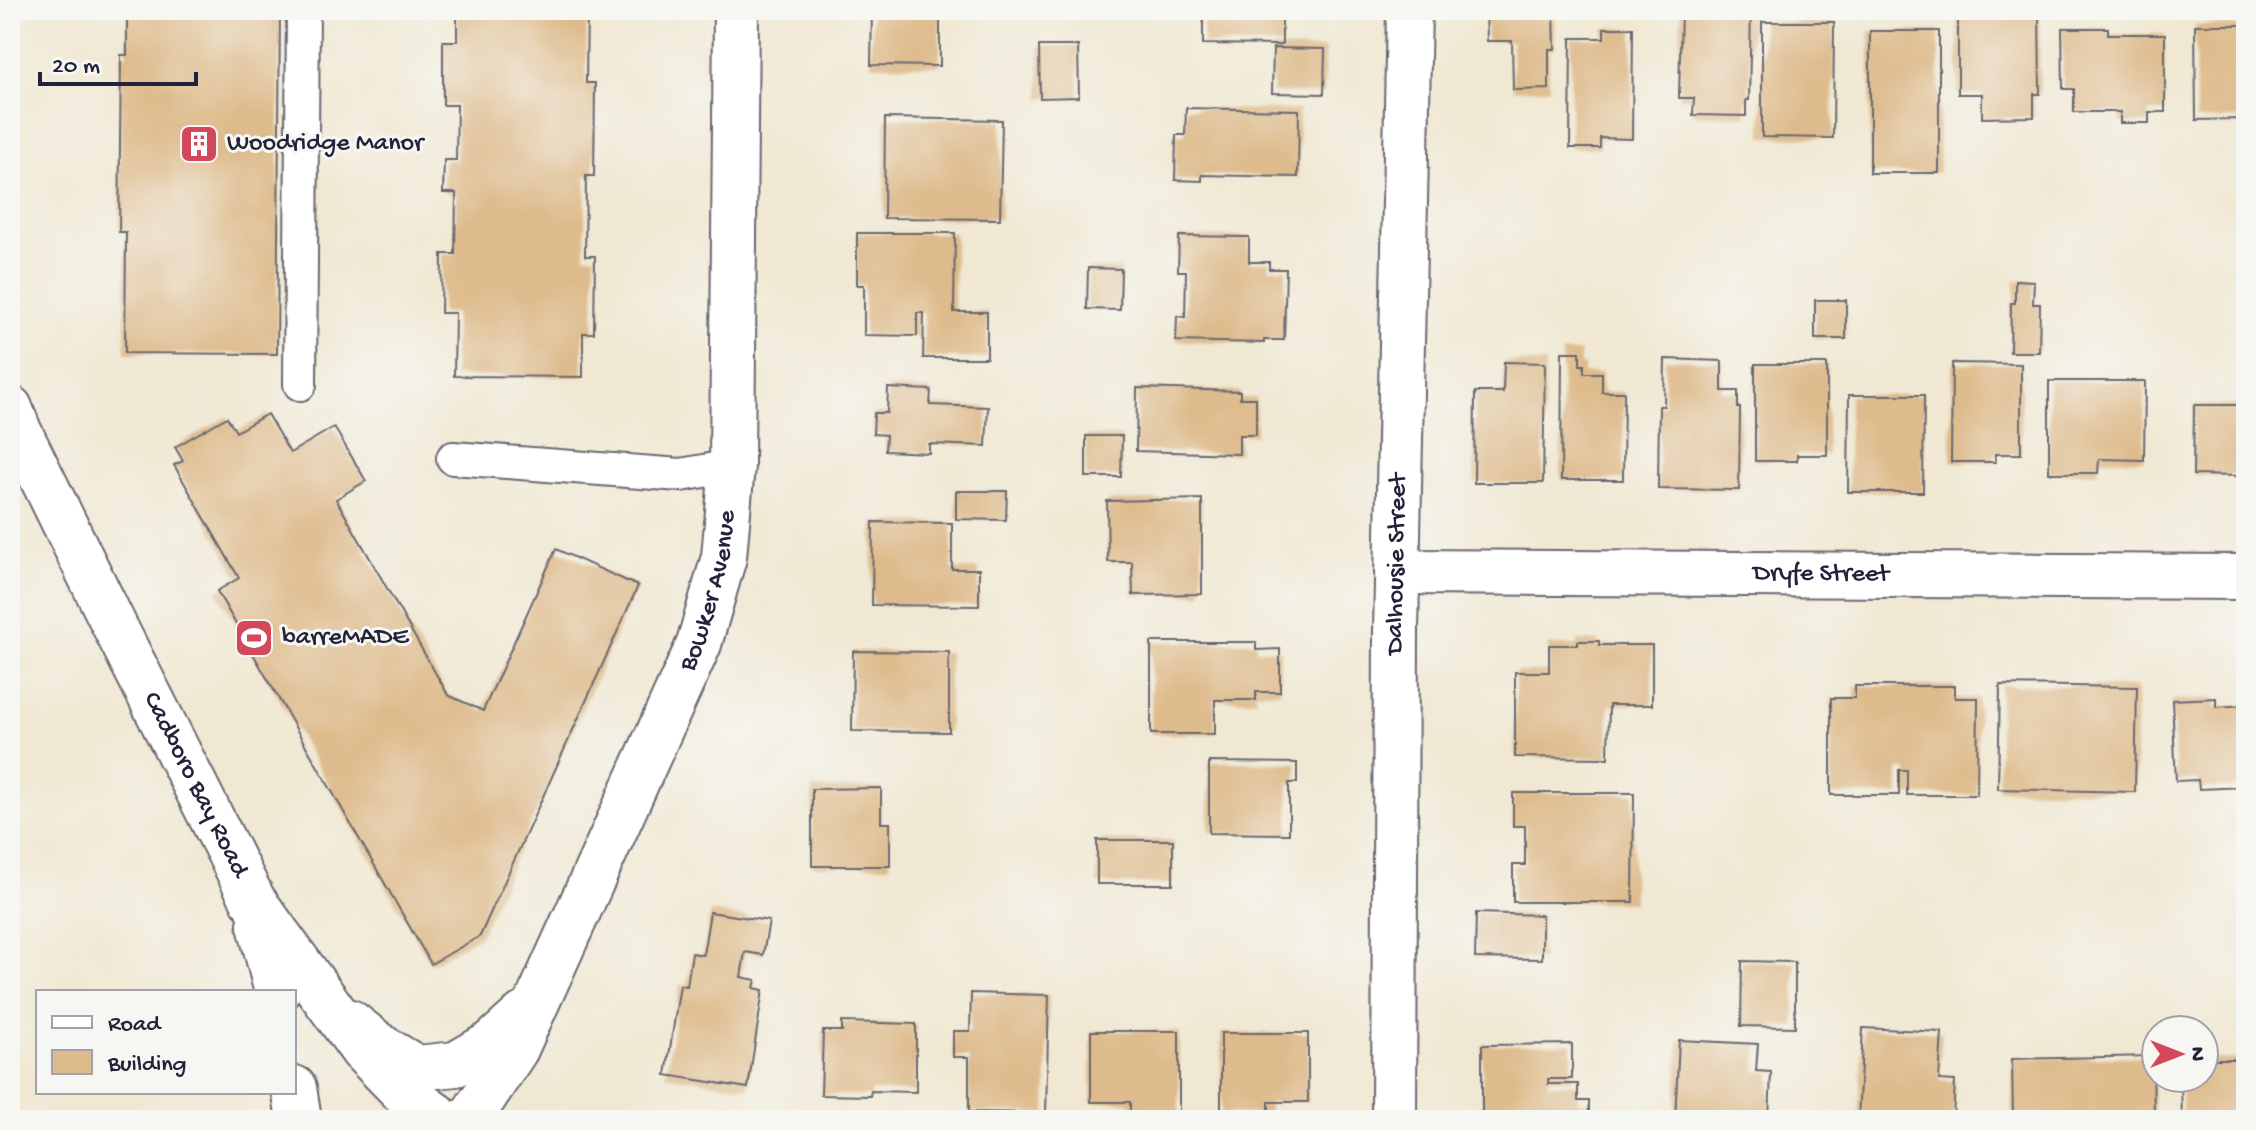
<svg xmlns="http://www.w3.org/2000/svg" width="2256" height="1130" font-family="'Gochi Hand',sans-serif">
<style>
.building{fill:#debb8c}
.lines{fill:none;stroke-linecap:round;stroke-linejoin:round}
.service-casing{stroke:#6a6770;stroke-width:36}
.minor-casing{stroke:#6a6770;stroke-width:48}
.secondary-casing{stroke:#6a6770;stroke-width:48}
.service{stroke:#fff;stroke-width:32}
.minor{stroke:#fff;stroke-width:44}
.secondary{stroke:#fff;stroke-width:44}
.labels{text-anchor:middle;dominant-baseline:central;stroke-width:6;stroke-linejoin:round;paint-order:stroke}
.poi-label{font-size:26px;fill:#22223b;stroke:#f6f6f2;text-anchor:start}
.street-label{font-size:26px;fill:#22223b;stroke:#f6f6f2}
</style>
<rect width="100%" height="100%" fill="#f6f6f2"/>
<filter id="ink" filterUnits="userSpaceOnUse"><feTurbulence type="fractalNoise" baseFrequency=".0125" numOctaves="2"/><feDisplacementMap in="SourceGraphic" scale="16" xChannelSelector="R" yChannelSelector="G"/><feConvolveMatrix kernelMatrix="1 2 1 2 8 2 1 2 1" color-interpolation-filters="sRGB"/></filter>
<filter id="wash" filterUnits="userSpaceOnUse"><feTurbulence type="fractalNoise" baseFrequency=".006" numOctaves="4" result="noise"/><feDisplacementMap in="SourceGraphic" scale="32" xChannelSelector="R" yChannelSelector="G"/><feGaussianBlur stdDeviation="1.8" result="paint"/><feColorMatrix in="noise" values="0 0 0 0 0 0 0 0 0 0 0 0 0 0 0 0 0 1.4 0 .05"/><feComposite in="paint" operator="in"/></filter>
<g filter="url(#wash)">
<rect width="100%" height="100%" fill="#f0e8d3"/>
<g id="blocks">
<g class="building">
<path d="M 127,10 L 280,10 L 277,354 L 125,353 L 126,232 L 119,232 L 121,55 L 127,55 Z"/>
<path d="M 457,10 L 587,10 L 586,83 L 595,83 L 594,176 L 586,176 L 585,256 L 595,256 L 594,333 L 583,333 L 583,377 L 454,376 L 455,313 L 441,313 L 442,254 L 455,254 L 456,193 L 443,193 L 444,160 L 456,160 L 457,105 L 443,105 L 443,41 L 457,41 Z"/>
<path d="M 872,10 L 940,10 L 940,66 L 871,65 Z"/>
<path d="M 1203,10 L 1282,10 L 1282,45 L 1203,44 Z"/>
<path d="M 1486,10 L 1554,10 L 1555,49 L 1549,49 L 1549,89 L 1513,90 L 1512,41 L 1487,41 Z"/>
<path d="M 1681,10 L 1751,10 L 1749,100 L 1746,100 L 1746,116 L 1693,115 L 1694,98 L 1679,98 Z"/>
<path d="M 1958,10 L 2039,10 L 2040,94 L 2034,94 L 2034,117 L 1982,118 L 1982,94 L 1958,94 Z"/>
<path d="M 1762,22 L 1834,22 L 1833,138 L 1762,137 Z"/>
<path d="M 2195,25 L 2246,25 L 2246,137 L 2241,137 L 2241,119 L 2196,120 Z"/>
<path d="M 1604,28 L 1633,28 L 1632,139 L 1600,138 L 1600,148 L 1570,148 L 1571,38 L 1604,38 Z"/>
<path d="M 2062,28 L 2108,28 L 2108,34 L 2165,34 L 2165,112 L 2149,112 L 2149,123 L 2120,123 L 2120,112 L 2074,112 L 2074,89 L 2063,89 Z"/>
<rect x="1870" y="31" width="69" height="142"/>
<path d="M 1039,46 L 1078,46 L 1079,97 L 1040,98 Z"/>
<path d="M 1273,48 L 1325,49 L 1324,94 L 1272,93 Z"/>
<path d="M 1186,108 L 1299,110 L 1298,177 L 1202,175 L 1202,181 L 1175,180 L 1176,135 L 1185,135 Z"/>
<path d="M 885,118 L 1002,120 L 1000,219 L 884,218 Z"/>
<path d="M 857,233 L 955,233 L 954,312 L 987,312 L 987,358 L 923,358 L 924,313 L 917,313 L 917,336 L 864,335 L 864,285 L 857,285 Z"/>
<path d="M 1179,236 L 1249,237 L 1249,262 L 1269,262 L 1269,269 L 1286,269 L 1284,340 L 1264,340 L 1264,343 L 1176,341 L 1177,316 L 1185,317 L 1186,271 L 1178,271 Z"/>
<path d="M 1088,268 L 1121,269 L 1120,310 L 1087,309 Z"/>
<path d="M 2015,280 L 2034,281 L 2033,304 L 2040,304 L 2039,352 L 2010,352 L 2011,303 L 2015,303 Z"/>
<rect x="1815" y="300" width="31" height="39"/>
<path d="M 1562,352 L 1580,352 L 1580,365 L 1584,365 L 1584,373 L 1602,373 L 1602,392 L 1624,392 L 1623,480 L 1561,480 Z"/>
<path d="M 1665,359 L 1722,361 L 1722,391 L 1738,391 L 1738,408 L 1740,408 L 1739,490 L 1658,489 L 1659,406 L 1664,406 Z"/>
<path d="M 1504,362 L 1545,363 L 1543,483 L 1474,483 L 1475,392 L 1503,392 Z"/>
<path d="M 1952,363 L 2021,364 L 2021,454 L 1995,454 L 1995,462 L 1951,462 Z"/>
<path d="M 1755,364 L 1827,364 L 1827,455 L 1797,455 L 1797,461 L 1755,461 Z"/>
<path d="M 2049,381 L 2145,381 L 2144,460 L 2099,459 L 2098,473 L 2049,473 Z"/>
<path d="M 888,388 L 931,390 L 930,405 L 988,407 L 986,446 L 929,444 L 929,453 L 885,451 L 886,435 L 873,434 L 874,413 L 887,413 Z"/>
<path d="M 1137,388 L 1240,391 L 1240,398 L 1256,398 L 1256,435 L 1239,435 L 1239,454 L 1136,451 Z"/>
<path d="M 1849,395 L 1924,395 L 1923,492 L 1848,492 Z"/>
<path d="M 2194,405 L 2246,405 L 2246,483 L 2239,483 L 2239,476 L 2193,475 Z"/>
<path d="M 267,414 L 290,453 L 334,427 L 366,481 L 336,499 L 448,695 L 483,711 L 556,549 L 638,586 L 480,936 L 431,964 L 217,591 L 239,578 L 174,465 L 183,461 L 175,447 L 227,417 L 236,432 Z"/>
<path d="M 1086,436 L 1122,436 L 1121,477 L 1086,477 Z"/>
<path d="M 956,491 L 1007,491 L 1006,520 L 956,519 Z"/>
<path d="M 1202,499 L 1202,594 L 1133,595 L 1132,562 L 1108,562 L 1107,501 Z"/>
<path d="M 873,522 L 952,523 L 952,569 L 979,569 L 979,606 L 872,605 Z"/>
<path d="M 1578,641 L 1599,641 L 1599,645 L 1652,645 L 1652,705 L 1609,705 L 1608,758 L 1515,757 L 1515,672 L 1549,672 L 1549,645 L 1578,645 Z"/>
<path d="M 1151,642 L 1256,642 L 1256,650 L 1280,649 L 1280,692 L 1256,692 L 1256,700 L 1215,700 L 1215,734 L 1151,734 Z"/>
<path d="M 853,651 L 949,652 L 949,732 L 852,731 Z"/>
<path d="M 2000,685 L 2137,687 L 2135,792 L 1998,789 Z"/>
<path d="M 1855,686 L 1955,686 L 1955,698 L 1978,698 L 1977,795 L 1907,795 L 1907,770 L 1899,770 L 1899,795 L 1831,795 L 1831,698 L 1855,698 Z"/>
<path d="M 2216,698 L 2216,707 L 2246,705 L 2246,787 L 2199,789 L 2198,780 L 2176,781 L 2172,700 Z"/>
<path d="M 1209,762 L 1297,763 L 1297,783 L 1289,783 L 1289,834 L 1209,833 Z"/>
<path d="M 881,788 L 881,823 L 890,823 L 890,866 L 812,866 L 812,789 Z"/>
<path d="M 1513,793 L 1634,793 L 1633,902 L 1513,902 L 1513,865 L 1525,865 L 1525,826 L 1513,826 Z"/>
<rect x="1097" y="840" width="76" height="44"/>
<path d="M 710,912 L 769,921 L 763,955 L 745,952 L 741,977 L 756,980 L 754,988 L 763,990 L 748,1088 L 666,1075 L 680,985 L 687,986 L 692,953 L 703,955 Z"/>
<path d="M 1476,913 L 1542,915 L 1542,959 L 1475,958 Z"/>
<path d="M 1742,961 L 1795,962 L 1795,1027 L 1741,1026 Z"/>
<path d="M 971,993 L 1049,995 L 1046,1113 L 969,1112 L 969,1057 L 953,1057 L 953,1031 L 970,1031 Z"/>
<path d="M 842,1022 L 916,1024 L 916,1092 L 871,1091 L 870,1096 L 821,1095 L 823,1031 L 842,1031 Z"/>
<path d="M 1863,1028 L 1942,1032 L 1939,1080 L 1955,1081 L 1953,1120 L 1858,1120 Z"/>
<path d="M 1091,1031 L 1179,1031 L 1179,1114 L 1130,1114 L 1130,1102 L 1091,1102 Z"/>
<path d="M 1221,1033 L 1308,1033 L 1308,1102 L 1269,1102 L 1269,1114 L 1221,1114 Z"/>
<path d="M 1679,1040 L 1758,1044 L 1756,1071 L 1771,1072 L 1769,1120 L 1675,1120 Z"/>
<path d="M 1572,1044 L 1572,1079 L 1548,1079 L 1548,1084 L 1578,1084 L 1578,1101 L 1589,1101 L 1589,1120 L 1482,1120 L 1482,1045 Z"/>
<path d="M 2153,1056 L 2154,1120 L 2013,1120 L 2012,1059 Z"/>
<path d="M 2204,1059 L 2246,1059 L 2246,1120 L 2182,1120 L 2181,1078 L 2204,1078 Z"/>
</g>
</g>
</g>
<g filter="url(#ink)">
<use href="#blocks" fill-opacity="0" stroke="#6a6770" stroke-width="2"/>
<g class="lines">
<g class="service-casing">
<g id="service">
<path d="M 300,384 L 303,10"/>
<path d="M 453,458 L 681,475 L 732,466"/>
</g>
</g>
<g class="minor-casing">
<g id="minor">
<path id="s1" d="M 1397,572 L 2246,577"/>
<path d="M 350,1022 L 383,1048 L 417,1068 L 456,1064 L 492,1043 L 523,1015"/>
<path id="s2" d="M 469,1120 L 516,1049 L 699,644 L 724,557 L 732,466 L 736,10"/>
<path id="s3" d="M 1394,1120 L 1396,631 L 1409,10"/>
</g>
</g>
<g class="secondary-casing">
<g id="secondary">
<path id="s4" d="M 10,408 L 19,431 L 116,629 L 253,900 L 363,1051 L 403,1092 L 443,1120"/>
<path d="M 260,925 L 277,992"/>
<path d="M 294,1088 L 299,1120"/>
</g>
</g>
<use href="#service" class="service"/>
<use href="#minor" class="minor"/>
<use href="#secondary" class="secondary"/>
</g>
</g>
<defs>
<g id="building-square" transform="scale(2)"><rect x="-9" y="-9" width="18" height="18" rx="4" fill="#d1495b" stroke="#f6f6f2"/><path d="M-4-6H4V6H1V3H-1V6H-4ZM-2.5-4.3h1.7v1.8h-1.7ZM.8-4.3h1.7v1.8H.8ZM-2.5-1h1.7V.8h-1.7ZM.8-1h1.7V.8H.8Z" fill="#fff"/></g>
<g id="stadium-square" transform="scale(2)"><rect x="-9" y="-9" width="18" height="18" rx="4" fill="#d1495b" stroke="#f6f6f2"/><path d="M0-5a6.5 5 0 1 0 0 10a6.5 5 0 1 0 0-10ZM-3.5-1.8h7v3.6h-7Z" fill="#fff"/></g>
</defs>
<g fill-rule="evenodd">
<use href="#building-square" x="199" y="144"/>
<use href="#stadium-square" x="254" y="638"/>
</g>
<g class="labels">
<g class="poi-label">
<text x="227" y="144">Woodridge Manor</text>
<text x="282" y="638">barreMADE</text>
</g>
<g class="street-label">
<text stroke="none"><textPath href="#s3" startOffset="556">Dalhousie Street</textPath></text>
<text stroke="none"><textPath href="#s1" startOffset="424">Dryfe Street</textPath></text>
<text stroke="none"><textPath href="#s2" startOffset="584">Bowker Avenue</textPath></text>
<text stroke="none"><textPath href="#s4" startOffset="420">Cadboro Bay Road</textPath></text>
</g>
</g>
<rect width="2256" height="1130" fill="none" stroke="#f6f6f2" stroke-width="40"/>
<rect x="36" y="990" width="260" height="104" fill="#f6f6f2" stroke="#a1a1a9" stroke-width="2"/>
<rect x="52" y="1016" width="40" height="12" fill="#ffffff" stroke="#a1a1a9" stroke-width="2"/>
<text x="108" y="1030" font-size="24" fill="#22223b">Road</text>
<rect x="52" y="1050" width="40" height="24" fill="#debb8c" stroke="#a1a1a9" stroke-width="2"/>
<text x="108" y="1070" font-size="24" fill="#22223b">Building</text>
<g transform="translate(2180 1054) rotate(90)"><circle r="38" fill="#f6f6f2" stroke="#a1a1a9" stroke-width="2"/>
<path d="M0-6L14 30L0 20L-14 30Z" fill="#d1495b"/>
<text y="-12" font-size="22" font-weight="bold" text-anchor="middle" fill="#22223b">N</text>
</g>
<path d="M40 72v12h156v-12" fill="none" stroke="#22223b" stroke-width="4"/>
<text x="52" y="72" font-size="24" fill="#22223b" stroke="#f6f6f2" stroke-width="6" paint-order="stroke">20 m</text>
</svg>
